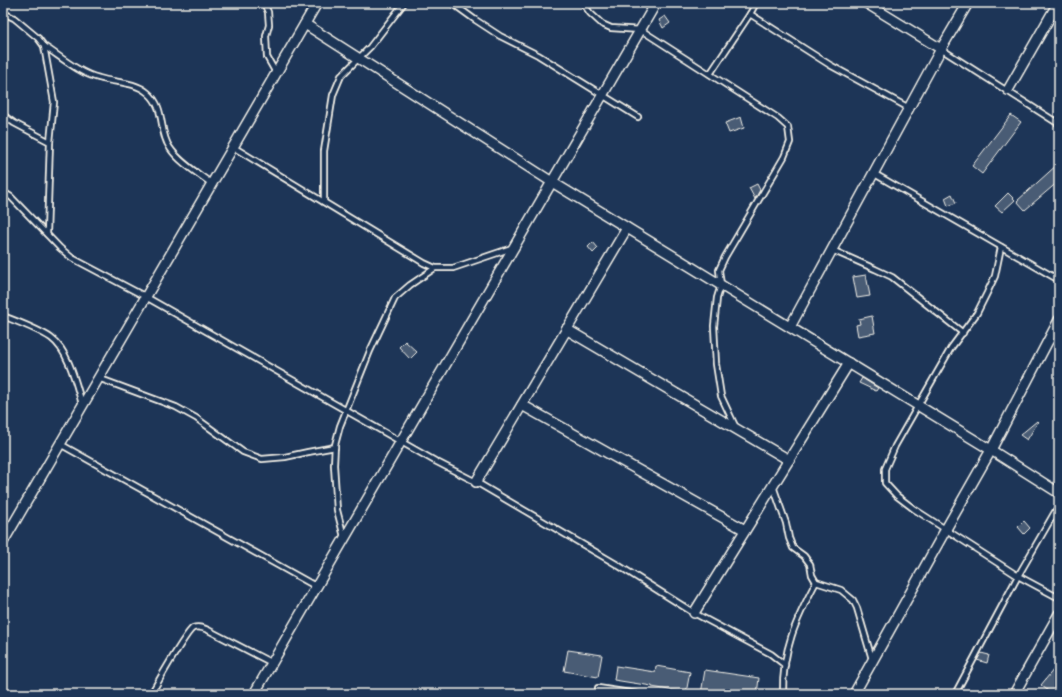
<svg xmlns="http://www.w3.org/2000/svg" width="1062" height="697" font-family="'Architects Daughter',sans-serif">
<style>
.building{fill:#485b74;stroke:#f4f1e8}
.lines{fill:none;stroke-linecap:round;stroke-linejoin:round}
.service-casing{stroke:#f4f1e8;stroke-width:8}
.minor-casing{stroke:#f4f1e8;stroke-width:12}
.service{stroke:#1d3557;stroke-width:4.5}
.minor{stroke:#1d3557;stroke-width:9}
</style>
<rect width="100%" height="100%" fill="#1d3557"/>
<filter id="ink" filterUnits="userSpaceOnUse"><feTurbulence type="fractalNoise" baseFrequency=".025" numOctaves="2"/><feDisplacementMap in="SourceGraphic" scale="8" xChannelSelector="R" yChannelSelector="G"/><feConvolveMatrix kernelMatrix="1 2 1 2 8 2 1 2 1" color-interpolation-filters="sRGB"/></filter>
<g filter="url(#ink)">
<g class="building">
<path d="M 665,16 L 670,23 L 663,28 L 659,20 Z"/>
<path d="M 1011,115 L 1021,122 L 982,174 L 972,166 Z"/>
<path d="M 741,117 L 744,128 L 729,133 L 725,123 Z"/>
<path d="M 1059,163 L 1059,181 L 1025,210 L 1017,201 Z"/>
<path d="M 757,184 L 760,190 L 755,199 L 749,188 Z"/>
<path d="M 1008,193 L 1015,200 L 1002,212 L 995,206 Z"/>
<path d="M 952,194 L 956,203 L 948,206 L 945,198 Z"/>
<path d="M 593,242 L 598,248 L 593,253 L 588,247 Z"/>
<path d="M 866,275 L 870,296 L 857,298 L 853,277 Z"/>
<path d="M 872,316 L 875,333 L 858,336 L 856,325 L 860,324 L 859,319 Z"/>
<path d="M 405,341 L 417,352 L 410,359 L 399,347 Z"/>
<path d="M 862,378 L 878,388 L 876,391 L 859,383 Z"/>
<path d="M 1037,421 L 1038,422 L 1027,440 L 1020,435 Z"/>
<path d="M 1024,521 L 1030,528 L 1024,534 L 1018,527 Z"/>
<path d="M 568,650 L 602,655 L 598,677 L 564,671 Z"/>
<path d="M 981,653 L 989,655 L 987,663 L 977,660 Z"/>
<path d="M 616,666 L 655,672 L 656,666 L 690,672 L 686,693 L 652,687 L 652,686 L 614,680 Z"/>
<path d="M 1054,669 L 1059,673 L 1059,694 L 1052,694 L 1041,685 Z"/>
<path d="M 705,670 L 759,678 L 757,694 L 701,694 Z"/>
</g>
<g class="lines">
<g class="service-casing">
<g id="service">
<path d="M 264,3 L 268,12 L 269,25 L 266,36 L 267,57 L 276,73"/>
<path d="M 452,3 L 474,19 L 500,36 L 538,55 L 638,117"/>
<path d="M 583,3 L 590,13 L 602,24 L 611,28 L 641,30 L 778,118 L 788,127 L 790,142 L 784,157 L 725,257 L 719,270 L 721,285 L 717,298 L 714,326 L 716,364 L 721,396 L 736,428"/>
<path d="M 3,13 L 14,18 L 38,38 L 44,46 L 54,102 L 50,142"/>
<path d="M 750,14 L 830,65 L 909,108"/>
<path d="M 44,46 C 61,57 79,73 99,78 C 115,83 134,81 148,93 C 166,108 158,131 170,148 C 179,162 199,174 212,184"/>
<path d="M 941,49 L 1059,124"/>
<path d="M 710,74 L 750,14 L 756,3"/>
<path d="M 3,115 L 14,123 L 50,142 L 47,234"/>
<path d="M 233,147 L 424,263 L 435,268 L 453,268 L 512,248"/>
<path d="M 873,173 L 1059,280"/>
<path d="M 3,192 L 11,197 L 60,248 L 72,258 L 146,297 L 435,461 L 476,482 L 616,564 L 694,613 L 771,654 L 785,665"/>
<path d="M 324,202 L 324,151 L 333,95 L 341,76 L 370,47 L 404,3"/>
<path d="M 1001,247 L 995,276 L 987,293 L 977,313 L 951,348 L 895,446 L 885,469 L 885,483 L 897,496 L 914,509 L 1018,576 L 1059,598"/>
<path d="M 832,250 L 875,269 L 892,277 L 963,333"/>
<path d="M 3,316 C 18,322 38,329 51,338 C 69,351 76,384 82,404"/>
<path d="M 98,378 L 176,407 L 196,418 L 243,452 L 262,459 L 285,457 L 308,452 L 335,447"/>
<path d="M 60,444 L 317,587"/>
<path d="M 773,486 L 786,523 L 789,538 L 793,548 L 804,556 L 810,564 L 812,575 L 816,582 L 841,590 L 853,600 L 857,608 L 872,659"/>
<path d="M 344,537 L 337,510 L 334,465 L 335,445 L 340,426 L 370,351 L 395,298 L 410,285 L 435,268"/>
<path d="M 151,694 C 157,684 186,632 193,628 C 198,626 204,628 208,630 L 272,663"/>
<path d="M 598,694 L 598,688 L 637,694"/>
<path d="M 783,694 C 782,650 796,620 816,582"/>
<path d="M 955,694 L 1018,576 L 1059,505"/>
</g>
</g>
<g class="minor-casing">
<g id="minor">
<path d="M 866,3 L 941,49"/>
<path d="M 305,24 L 552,182 L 991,450 L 1059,493"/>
<path d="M 1008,90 L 1058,3"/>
<path d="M 790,327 L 941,49 L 968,3"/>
<path d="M 566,329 L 789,460"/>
<path d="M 522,405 L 745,530"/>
<path d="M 476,482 L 627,228"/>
<path d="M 3,542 L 317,3"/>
<path d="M 694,613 L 849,363"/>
<path d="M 254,694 L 656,3"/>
<path d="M 854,694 L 946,529 L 991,450 L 1059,320"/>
<path d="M 1014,694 L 1059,614"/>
</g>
</g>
<use href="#service" class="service"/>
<use href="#minor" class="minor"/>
</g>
</g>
<rect width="1062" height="697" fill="none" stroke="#1d3557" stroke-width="16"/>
<rect x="8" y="8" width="1046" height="681" fill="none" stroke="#f4f1e8" stroke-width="1.5" filter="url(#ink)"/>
</svg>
